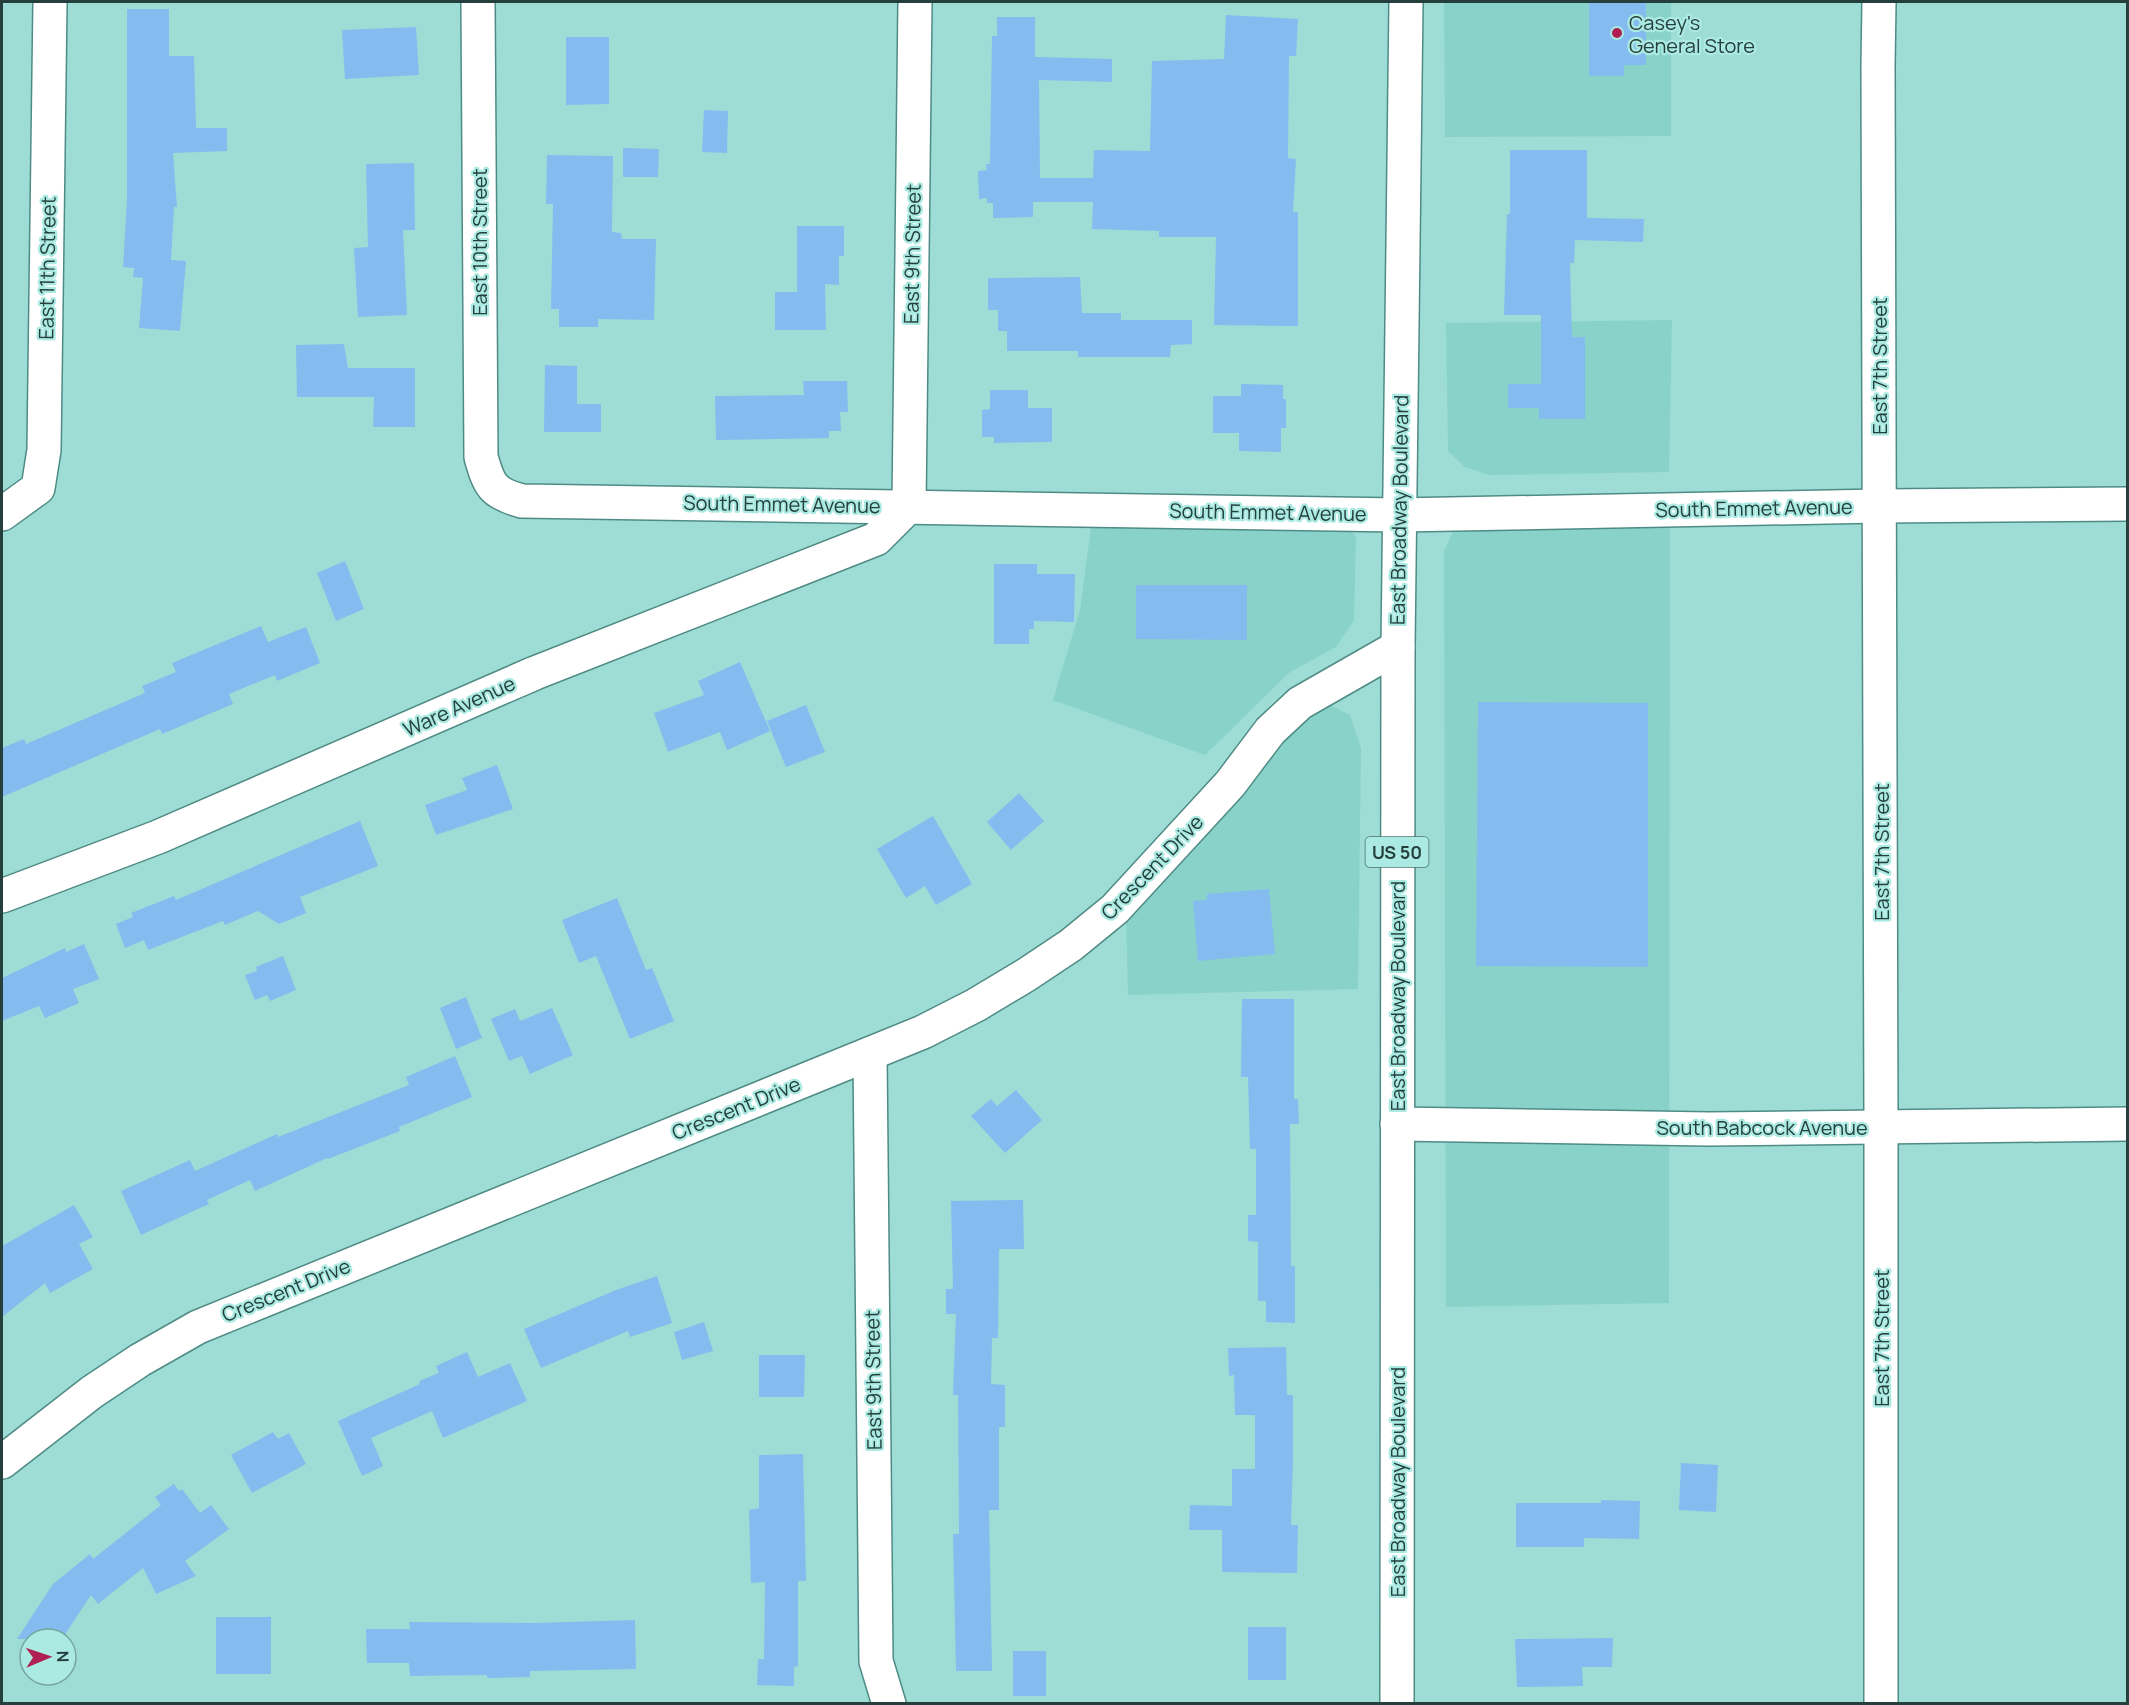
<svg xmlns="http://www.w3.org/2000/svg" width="2129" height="1705" font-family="Manrope,sans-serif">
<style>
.built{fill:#89d2c9}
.building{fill:#84bcef}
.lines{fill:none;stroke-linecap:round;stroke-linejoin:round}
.minor-casing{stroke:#4f8b85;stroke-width:36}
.tertiary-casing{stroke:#4f8b85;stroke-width:36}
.trunk-casing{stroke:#4f8b85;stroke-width:36}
.minor{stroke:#fff;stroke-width:33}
.tertiary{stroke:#fff;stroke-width:33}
.trunk{stroke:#fff;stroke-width:33}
.poi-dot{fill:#b01f52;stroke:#abeae2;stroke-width:2}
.labels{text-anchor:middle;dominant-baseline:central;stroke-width:4.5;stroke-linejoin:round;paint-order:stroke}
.shield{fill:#abeae2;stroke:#4d726e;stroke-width:1.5}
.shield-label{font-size:18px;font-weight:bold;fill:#253f3c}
.poi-label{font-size:20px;fill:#253f3c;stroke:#abeae2;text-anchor:start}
.street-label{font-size:20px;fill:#253f3c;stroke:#abeae2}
</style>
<rect width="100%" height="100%" fill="#9eddd5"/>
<g class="built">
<path d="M 1444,2 L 1671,2 L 1671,136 L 1445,137 Z"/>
<path d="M 1672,320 L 1669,472 L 1489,475 L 1465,467 L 1448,451 L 1446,323 Z"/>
<path d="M 1670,507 L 1669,1303 L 1446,1307 L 1444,551 L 1455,527 Z"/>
<path d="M 1093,512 L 1336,517 L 1356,536 L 1354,620 L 1336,647 L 1290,672 L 1205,755 L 1053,700 L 1080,610 Z"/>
<path d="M 1325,703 L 1350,715 L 1361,748 L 1358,989 L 1128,995 L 1126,913 L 1294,724 Z"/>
</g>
<g class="building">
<path d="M 1589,2 L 1646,2 L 1646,65 L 1624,65 L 1624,76 L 1589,76 Z"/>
<path d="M 127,9 L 169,9 L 169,56 L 194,56 L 196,128 L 227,128 L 227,151 L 173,153 L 177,207 L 174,207 L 171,260 L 186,261 L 180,331 L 139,328 L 143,278 L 133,277 L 134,268 L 123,267 L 127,199 Z"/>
<path d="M 1226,15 L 1298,19 L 1296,56 L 1289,56 L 1288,158 L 1296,159 L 1293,212 L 1298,212 L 1298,326 L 1214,325 L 1216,237 L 1159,237 L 1159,231 L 1092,229 L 1093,202 L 1033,202 L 1033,217 L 993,218 L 993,203 L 987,203 L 987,198 L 979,199 L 978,171 L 987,170 L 986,164 L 990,164 L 992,36 L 997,36 L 997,17 L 1035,17 L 1035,57 L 1112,59 L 1112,82 L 1039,80 L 1040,178 L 1093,178 L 1094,150 L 1150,151 L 1152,61 L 1224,59 Z"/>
<path d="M 416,27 L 419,75 L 345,79 L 342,30 Z"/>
<path d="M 566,37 L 609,37 L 609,104 L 566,105 Z"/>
<path d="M 704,110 L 728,111 L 727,153 L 702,152 Z"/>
<path d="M 623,148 L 659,149 L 658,177 L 623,177 Z"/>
<path d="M 1510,150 L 1587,150 L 1587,218 L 1644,219 L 1643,242 L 1575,240 L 1574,263 L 1570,263 L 1572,337 L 1585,337 L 1585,419 L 1539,419 L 1539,408 L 1508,408 L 1508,384 L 1541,384 L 1541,315 L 1504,315 L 1507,214 L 1510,214 Z"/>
<path d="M 547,155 L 613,156 L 612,232 L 621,233 L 622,239 L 656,239 L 654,320 L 598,319 L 598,327 L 559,327 L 559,309 L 551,309 L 553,204 L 546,204 Z"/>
<path d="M 414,163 L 415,230 L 403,230 L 407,315 L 358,317 L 354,248 L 368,247 L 366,164 Z"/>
<path d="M 797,226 L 844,226 L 844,256 L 839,256 L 839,285 L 825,284 L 826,330 L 775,330 L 775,292 L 797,292 Z"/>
<path d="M 1080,277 L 1082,313 L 1121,313 L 1121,320 L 1192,320 L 1192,344 L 1171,345 L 1170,357 L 1078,357 L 1078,351 L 1007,351 L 1007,331 L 998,331 L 998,310 L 988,310 L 988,278 Z"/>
<path d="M 344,344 L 348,368 L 415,368 L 415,427 L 373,427 L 374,397 L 297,397 L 296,345 Z"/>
<path d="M 545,365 L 577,366 L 577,404 L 601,404 L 601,432 L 544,432 Z"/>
<path d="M 803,381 L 847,381 L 848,412 L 840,412 L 841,431 L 829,431 L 829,438 L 716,440 L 715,396 L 804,395 Z"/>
<path d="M 1241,384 L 1283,385 L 1283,399 L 1286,399 L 1286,428 L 1281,428 L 1281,452 L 1239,451 L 1239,433 L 1213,433 L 1213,396 L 1241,396 Z"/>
<path d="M 990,390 L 1028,390 L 1028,408 L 1052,408 L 1052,442 L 994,443 L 994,437 L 982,437 L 982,410 L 990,409 Z"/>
<path d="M 345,561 L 364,609 L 336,621 L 317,573 Z"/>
<path d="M 994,564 L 1037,564 L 1037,574 L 1075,574 L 1074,622 L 1034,621 L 1034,629 L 1029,629 L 1029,644 L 994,644 Z"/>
<path d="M 1136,585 L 1247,585 L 1247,640 L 1136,639 Z"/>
<path d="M 261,626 L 268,642 L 306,627 L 320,663 L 277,681 L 275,675 L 229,694 L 233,704 L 162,734 L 160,729 L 2,797 L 2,748 L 24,739 L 26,744 L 145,693 L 142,686 L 176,672 L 172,663 Z"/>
<path d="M 740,662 L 770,731 L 727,750 L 720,732 L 668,752 L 654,713 L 704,695 L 698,681 Z"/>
<path d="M 1478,702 L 1648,703 L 1648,967 L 1476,966 Z"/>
<path d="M 806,705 L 825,752 L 786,767 L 767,721 Z"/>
<path d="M 497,765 L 513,809 L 436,835 L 425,805 L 467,790 L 462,778 Z"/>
<path d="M 1019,793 L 1044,821 L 1011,850 L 987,822 Z"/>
<path d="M 933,816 L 972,884 L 936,905 L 925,886 L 906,898 L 877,849 Z"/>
<path d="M 360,821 L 378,866 L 300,897 L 306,913 L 279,924 L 258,911 L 225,925 L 223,921 L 148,950 L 144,940 L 125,948 L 116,924 L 133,917 L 131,913 L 174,896 L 176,900 Z"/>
<path d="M 1269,889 L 1275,954 L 1198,961 L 1193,901 L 1207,900 L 1207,894 Z"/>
<path d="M 617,898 L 646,970 L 652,968 L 674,1021 L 630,1039 L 596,956 L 579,963 L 562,920 Z"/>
<path d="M 84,944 L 99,979 L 73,989 L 79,1003 L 45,1018 L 39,1006 L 2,1021 L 2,978 L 65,948 L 66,952 Z"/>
<path d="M 283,956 L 296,990 L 270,1001 L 267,995 L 255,1000 L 245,975 L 257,971 L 256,967 Z"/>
<path d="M 466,997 L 482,1038 L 456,1049 L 440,1008 Z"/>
<path d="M 1242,999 L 1294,999 L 1294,1099 L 1298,1099 L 1299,1124 L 1290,1124 L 1291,1266 L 1295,1266 L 1295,1323 L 1266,1322 L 1266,1301 L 1258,1301 L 1258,1242 L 1248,1241 L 1248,1215 L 1256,1215 L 1256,1149 L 1250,1149 L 1248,1077 L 1241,1077 Z"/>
<path d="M 552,1008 L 573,1055 L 530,1074 L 522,1056 L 509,1061 L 491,1019 L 515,1009 L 520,1021 Z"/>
<path d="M 455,1056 L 472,1097 L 399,1127 L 400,1131 L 328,1159 L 327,1158 L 255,1191 L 250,1180 L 207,1200 L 209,1204 L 141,1235 L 121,1191 L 190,1160 L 195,1171 L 277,1134 L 278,1137 L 409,1085 L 406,1077 Z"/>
<path d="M 1016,1090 L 1042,1120 L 1005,1153 L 971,1116 L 991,1099 L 997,1106 Z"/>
<path d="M 1023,1200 L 1024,1249 L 999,1249 L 998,1338 L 992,1338 L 991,1384 L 1005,1385 L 1005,1427 L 999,1427 L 999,1510 L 989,1510 L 992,1671 L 956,1671 L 953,1534 L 959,1534 L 958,1395 L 953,1395 L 956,1314 L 946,1314 L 946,1289 L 953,1289 L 951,1201 Z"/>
<path d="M 74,1205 L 93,1237 L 79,1244 L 93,1269 L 50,1293 L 45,1283 L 2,1317 L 2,1246 Z"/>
<path d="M 657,1276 L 672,1323 L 630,1337 L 628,1331 L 541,1368 L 524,1329 L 616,1290 Z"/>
<path d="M 704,1322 L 713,1351 L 682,1360 L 674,1332 Z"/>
<path d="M 1286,1347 L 1287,1395 L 1293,1395 L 1293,1460 L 1291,1525 L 1298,1525 L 1297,1573 L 1222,1572 L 1222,1530 L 1189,1530 L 1190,1505 L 1232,1506 L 1232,1469 L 1255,1469 L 1255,1415 L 1235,1415 L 1234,1375 L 1229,1376 L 1228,1348 Z"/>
<path d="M 467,1352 L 478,1377 L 510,1363 L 527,1401 L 443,1438 L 432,1411 L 371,1438 L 383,1466 L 362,1476 L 338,1421 L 420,1384 L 419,1381 L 439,1373 L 436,1366 Z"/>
<path d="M 759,1355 L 805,1355 L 804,1397 L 759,1397 Z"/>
<path d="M 273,1432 L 278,1439 L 289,1433 L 306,1464 L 252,1493 L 231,1455 Z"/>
<path d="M 803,1454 L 806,1581 L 798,1581 L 798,1666 L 794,1667 L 794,1686 L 757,1685 L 758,1659 L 764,1659 L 765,1582 L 751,1583 L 749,1510 L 759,1508 L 759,1455 Z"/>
<path d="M 1681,1463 L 1718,1465 L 1716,1512 L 1679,1510 Z"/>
<path d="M 174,1484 L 179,1491 L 182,1489 L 200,1513 L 211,1505 L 229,1529 L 185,1561 L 196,1576 L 156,1594 L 143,1568 L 98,1604 L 91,1595 L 62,1639 L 17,1639 L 53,1584 L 90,1554 L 93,1559 L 161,1505 L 155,1497 Z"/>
<path d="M 1601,1500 L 1640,1501 L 1639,1539 L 1584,1538 L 1584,1547 L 1516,1547 L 1516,1503 L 1601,1503 Z"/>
<rect x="216" y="1617" width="55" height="57"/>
<path d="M 635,1620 L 636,1669 L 530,1671 L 530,1677 L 487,1678 L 487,1675 L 410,1676 L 409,1663 L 367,1663 L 366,1629 L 410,1629 L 409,1622 L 534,1623 Z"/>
<rect x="1248" y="1627" width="38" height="53"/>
<path d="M 1613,1638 L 1612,1667 L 1582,1667 L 1583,1686 L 1517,1687 L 1515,1639 Z"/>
<rect x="1013" y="1651" width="33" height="45"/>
</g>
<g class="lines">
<g class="minor-casing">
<g id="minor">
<path d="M 478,2 L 481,457 C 489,485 492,493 522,501 L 1399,515"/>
<path d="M 1879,2 L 1878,66 L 1881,1127 L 1881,1704"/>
<path d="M 2,514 L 38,488 L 44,450 L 50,2"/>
<path d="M 2,896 L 158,837 L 535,673 L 876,539 L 909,506 L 915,2"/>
<path d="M 870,1054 L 876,1661 L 889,1704"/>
<path d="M 1397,1124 L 1709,1129 L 2128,1124"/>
<path d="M 2,1462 L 92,1392 L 140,1360 L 198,1327 L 923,1032 L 976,1005 L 1026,975 L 1071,945 L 1115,909 L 1230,784 L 1270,731 L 1300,703 L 1398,647"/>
</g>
</g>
<g class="tertiary-casing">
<path id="tertiary" d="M 1399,515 L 1880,506 L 2128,504"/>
</g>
<g class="trunk-casing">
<path id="trunk" d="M 1397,1704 L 1398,647 L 1406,2"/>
</g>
<use href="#minor" class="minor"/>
<use href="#tertiary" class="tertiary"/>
<use href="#trunk" class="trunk"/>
</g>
<circle class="poi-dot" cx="1617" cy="33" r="6"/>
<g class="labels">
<rect class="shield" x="1365.5" y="837" width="63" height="30" rx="4.5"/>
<g class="shield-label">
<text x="1397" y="852">US 50</text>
</g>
<g class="poi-label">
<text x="1629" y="22">Casey's<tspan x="1629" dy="23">General Store</tspan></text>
</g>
<g class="street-label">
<text transform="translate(479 242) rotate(-90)">East 10th Street</text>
<text transform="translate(912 254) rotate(-89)">East 9th Street</text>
<text transform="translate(47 268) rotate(-89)">East 11th Street</text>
<text transform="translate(1879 366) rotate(-90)">East 7th Street</text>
<text transform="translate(782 504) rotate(1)">South Emmet Avenue</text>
<text transform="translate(1754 508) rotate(-1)">South Emmet Avenue</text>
<text transform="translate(1399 510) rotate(-89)">East Broadway Boulevard</text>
<text transform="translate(1268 512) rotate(1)">South Emmet Avenue</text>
<text transform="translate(459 706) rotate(-24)">Ware Avenue</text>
<text transform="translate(1881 852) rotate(-90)">East 7th Street</text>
<text transform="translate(1152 867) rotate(-46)">Crescent Drive</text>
<text transform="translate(1397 996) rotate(-90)">East Broadway Boulevard</text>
<text transform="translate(736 1108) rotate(-22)">Crescent Drive</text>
<text x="1762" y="1127">South Babcock Avenue</text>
<text transform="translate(286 1290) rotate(-22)">Crescent Drive</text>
<text transform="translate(1881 1338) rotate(-90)">East 7th Street</text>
<text transform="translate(873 1380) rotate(-91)">East 9th Street</text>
<text transform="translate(1397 1482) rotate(-90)">East Broadway Boulevard</text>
</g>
</g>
<rect width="2129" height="1705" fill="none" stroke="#253f3c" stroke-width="6"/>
<g transform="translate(48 1657) rotate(88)"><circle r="28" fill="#abeae2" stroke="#75a6a0" stroke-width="1.5"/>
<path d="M0-4.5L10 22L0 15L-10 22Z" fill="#b01f52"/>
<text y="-9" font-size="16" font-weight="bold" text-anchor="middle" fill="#253f3c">N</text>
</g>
</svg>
